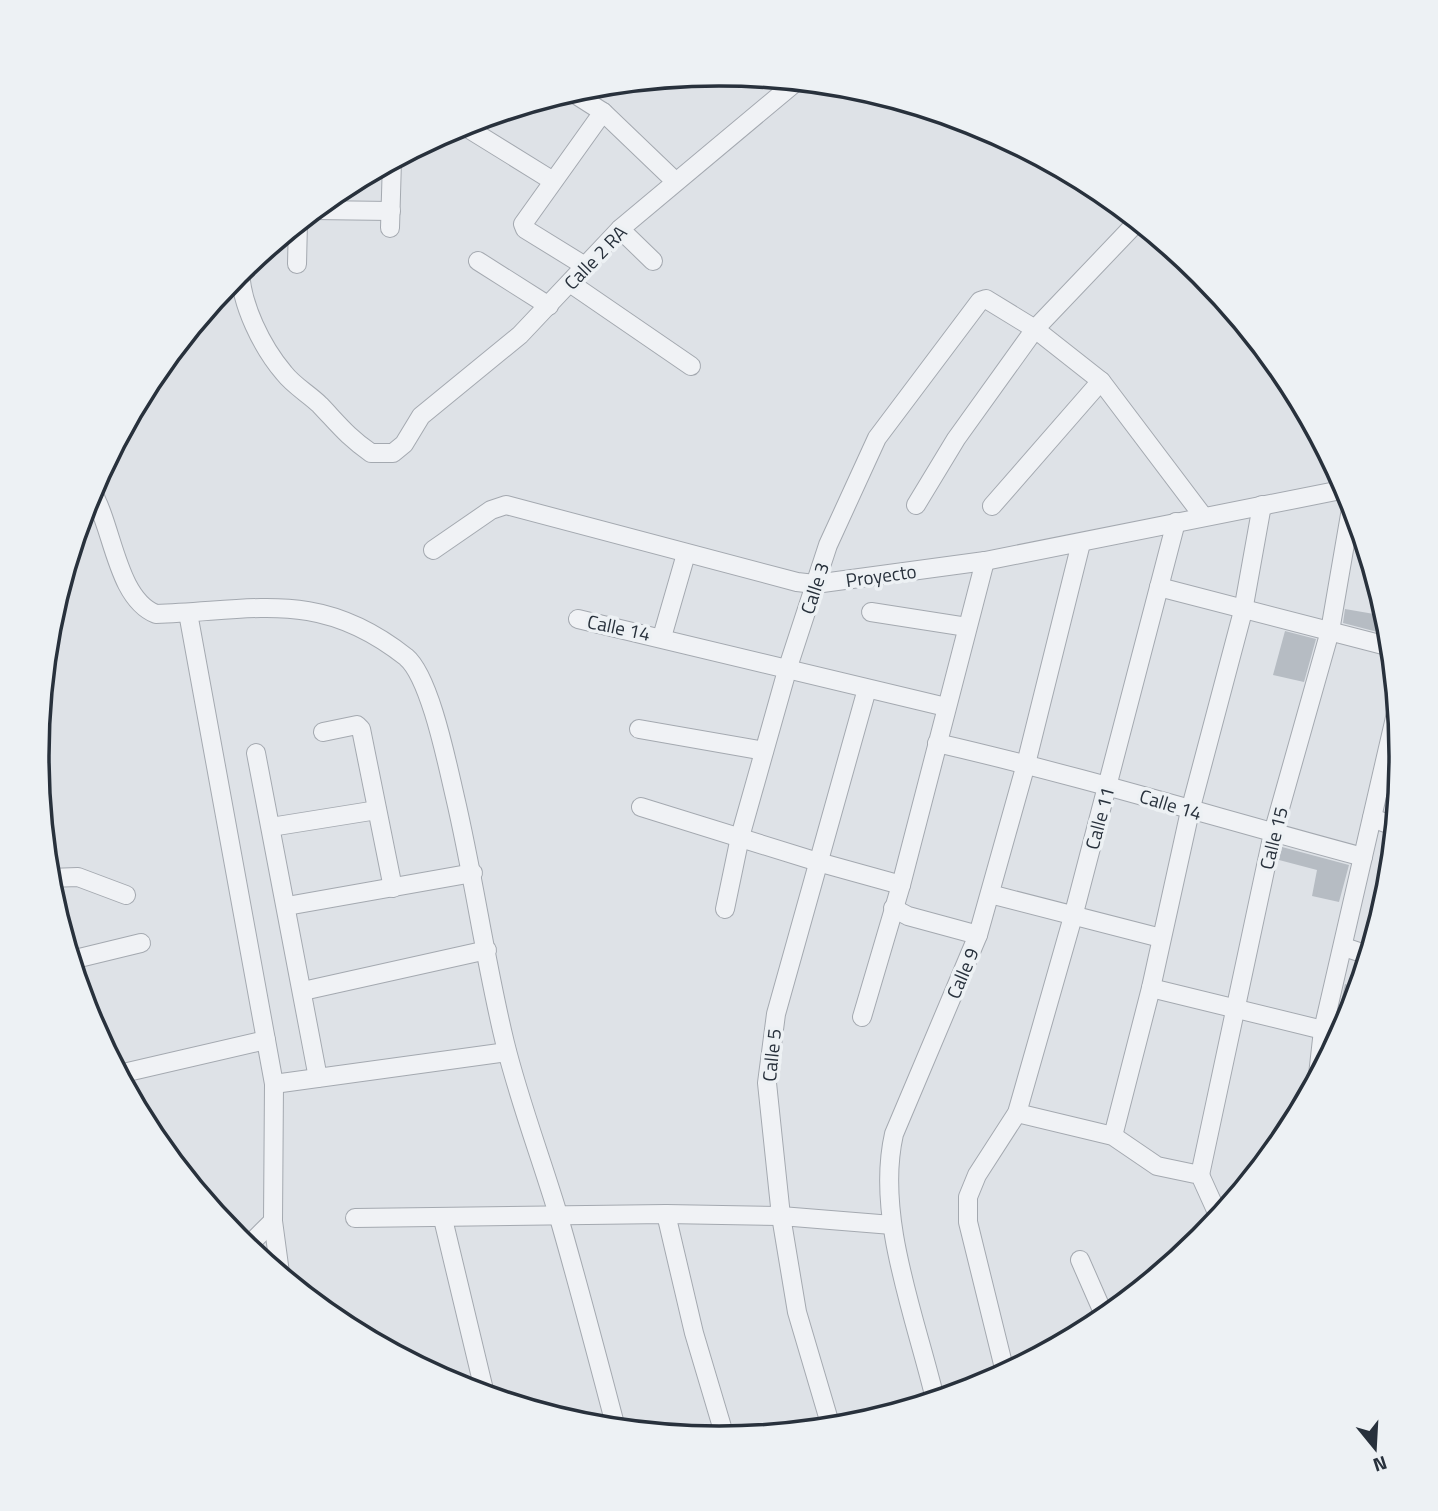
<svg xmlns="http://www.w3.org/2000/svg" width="1438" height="1511" font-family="'Titillium Web',sans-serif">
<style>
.building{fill:#b6bcc3}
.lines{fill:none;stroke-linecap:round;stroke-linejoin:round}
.minor-casing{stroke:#a4a9b0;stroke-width:20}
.minor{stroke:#f0f2f5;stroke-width:18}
.labels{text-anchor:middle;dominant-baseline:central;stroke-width:7;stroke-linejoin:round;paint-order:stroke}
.street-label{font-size:19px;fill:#28313c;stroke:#edf1f4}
.rim{fill:none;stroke:#28313c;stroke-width:3.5}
</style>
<rect width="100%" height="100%" fill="#dee2e7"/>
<g class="building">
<path d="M 1378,590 L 1389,635 L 1343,623 L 1345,609 L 1374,614 Z"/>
<path d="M 1285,631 L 1316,639 L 1304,682 L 1273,675 Z"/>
<path d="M 1282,847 L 1349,865 L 1339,902 L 1312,896 L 1317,870 L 1279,860 Z"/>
<path d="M 1345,984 L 1358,988 L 1351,1010 L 1340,1006 Z"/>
</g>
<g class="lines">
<g class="minor-casing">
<g id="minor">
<path d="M 570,91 L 603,112 L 675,181"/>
<path d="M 461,124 L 553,181"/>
<path d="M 314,210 L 391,211"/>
<path d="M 390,228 L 392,161"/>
<path d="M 620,229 L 653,261"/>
<path d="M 478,261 L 549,306"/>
<path d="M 297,264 L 298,222"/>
<path d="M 585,266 L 525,229 L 523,224 L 603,112"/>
<path d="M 240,270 C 241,305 262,347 284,373 C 294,386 309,394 320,405 C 339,425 348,437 371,453 L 393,453 L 404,444 L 421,416 L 520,335 L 620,229 L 797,81"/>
<path d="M 570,283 L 691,366"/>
<path d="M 91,490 C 113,525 116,598 156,614 C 255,611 319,588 406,657 C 430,677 447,763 455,797 C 474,878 485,961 505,1043 C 519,1100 540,1155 557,1211 C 578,1283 597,1356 616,1428"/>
<path d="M 916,505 L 956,439 L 1035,329 L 1138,221"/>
<path d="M 992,506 L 1101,381"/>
<path d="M 433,550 L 491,510 L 506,505 L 797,582 L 815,584 L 985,561 L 1346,489"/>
<path d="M 1159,587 L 1391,647"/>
<path d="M 871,612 L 967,627"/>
<path d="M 188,613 L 274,1084 L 273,1221 L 280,1273"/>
<path d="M 578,619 L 946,707"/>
<path d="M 662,637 L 686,554"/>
<path d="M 639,729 L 764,751"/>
<path d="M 323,732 L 357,725 L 361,729 L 393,888"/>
<path d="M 937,743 C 1081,776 1221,819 1363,857"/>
<path d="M 256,753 L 318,1078"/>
<path d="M 641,807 L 818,862 L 901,885"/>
<path d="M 1372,818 L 1394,826"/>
<path d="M 271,827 L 377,810"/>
<path d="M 49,878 L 78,877 L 126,895"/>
<path d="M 990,894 L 1161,938"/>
<path d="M 287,906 L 473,873"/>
<path d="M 893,908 L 908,916 L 978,935"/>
<path d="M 725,909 L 740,837 L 788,667 L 828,545 L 877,438 L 980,301 L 986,299 L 1035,329 L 1101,381 L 1203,516"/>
<path d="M 1344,947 L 1368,955"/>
<path d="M 71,960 L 141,943"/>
<path d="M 1151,988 L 1323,1030"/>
<path d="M 303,991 L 487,950"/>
<path d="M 862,1017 L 901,885 L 985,561"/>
<path d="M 119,1074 L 266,1040"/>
<path d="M 1318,1075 L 1323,1030 L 1397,709"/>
<path d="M 274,1084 L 507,1052"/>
<path d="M 1017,1113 L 1113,1136 L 1157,1166 L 1200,1175 L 1219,1217"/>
<path d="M 1113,1136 L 1151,988 L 1190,811 L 1243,611 L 1262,505"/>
<path d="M 1200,1175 L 1273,833 L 1330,631 L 1352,503"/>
<path d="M 666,1214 L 694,1333 L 725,1437"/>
<path d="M 355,1218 L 666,1214 L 781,1216 L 892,1225"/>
<path d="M 443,1219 L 485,1394"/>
<path d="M 247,1247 L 273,1221"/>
<path d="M 1080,1260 L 1105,1317"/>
<path d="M 1005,1372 L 968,1222 L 968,1197 L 977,1175 L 1017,1113 L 1074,913 L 1176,522"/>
<path d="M 935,1399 C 916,1318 875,1217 894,1134 L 978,935 L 1026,764 L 1081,543"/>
<path d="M 831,1427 L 797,1312 L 781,1216 L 767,1083 L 776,1014 L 867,689"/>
</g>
</g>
<use href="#minor" class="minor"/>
</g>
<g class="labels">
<g class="street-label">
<text transform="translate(595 257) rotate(-46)">Calle 2 RA</text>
<text transform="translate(881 575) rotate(-8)">Proyecto</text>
<text transform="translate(814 588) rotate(-72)">Calle 3</text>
<text transform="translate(619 627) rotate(12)">Calle 14</text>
<text transform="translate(1171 804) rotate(17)">Calle 14</text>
<text transform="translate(1099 818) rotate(-75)">Calle 11</text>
<text transform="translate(1273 838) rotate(-76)">Calle 15</text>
<text transform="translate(962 973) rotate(-67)">Calle 9</text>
<text transform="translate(771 1055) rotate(-84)">Calle 5</text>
</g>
</g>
<path d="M0 0H1438V1511H0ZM49 756a670 670 0 1 1 1340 0a670 670 0 1 1-1340 0Z" fill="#edf1f4" fill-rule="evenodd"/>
<path class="rim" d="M49 756a670 670 0 1 1 1340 0a670 670 0 1 1-1340 0Z"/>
<g transform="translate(1375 1448) rotate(162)" stroke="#edf1f4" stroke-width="5" paint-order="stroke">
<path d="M0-5L12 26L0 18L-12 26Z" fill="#28313c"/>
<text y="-10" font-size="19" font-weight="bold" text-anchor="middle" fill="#28313c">N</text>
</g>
</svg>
